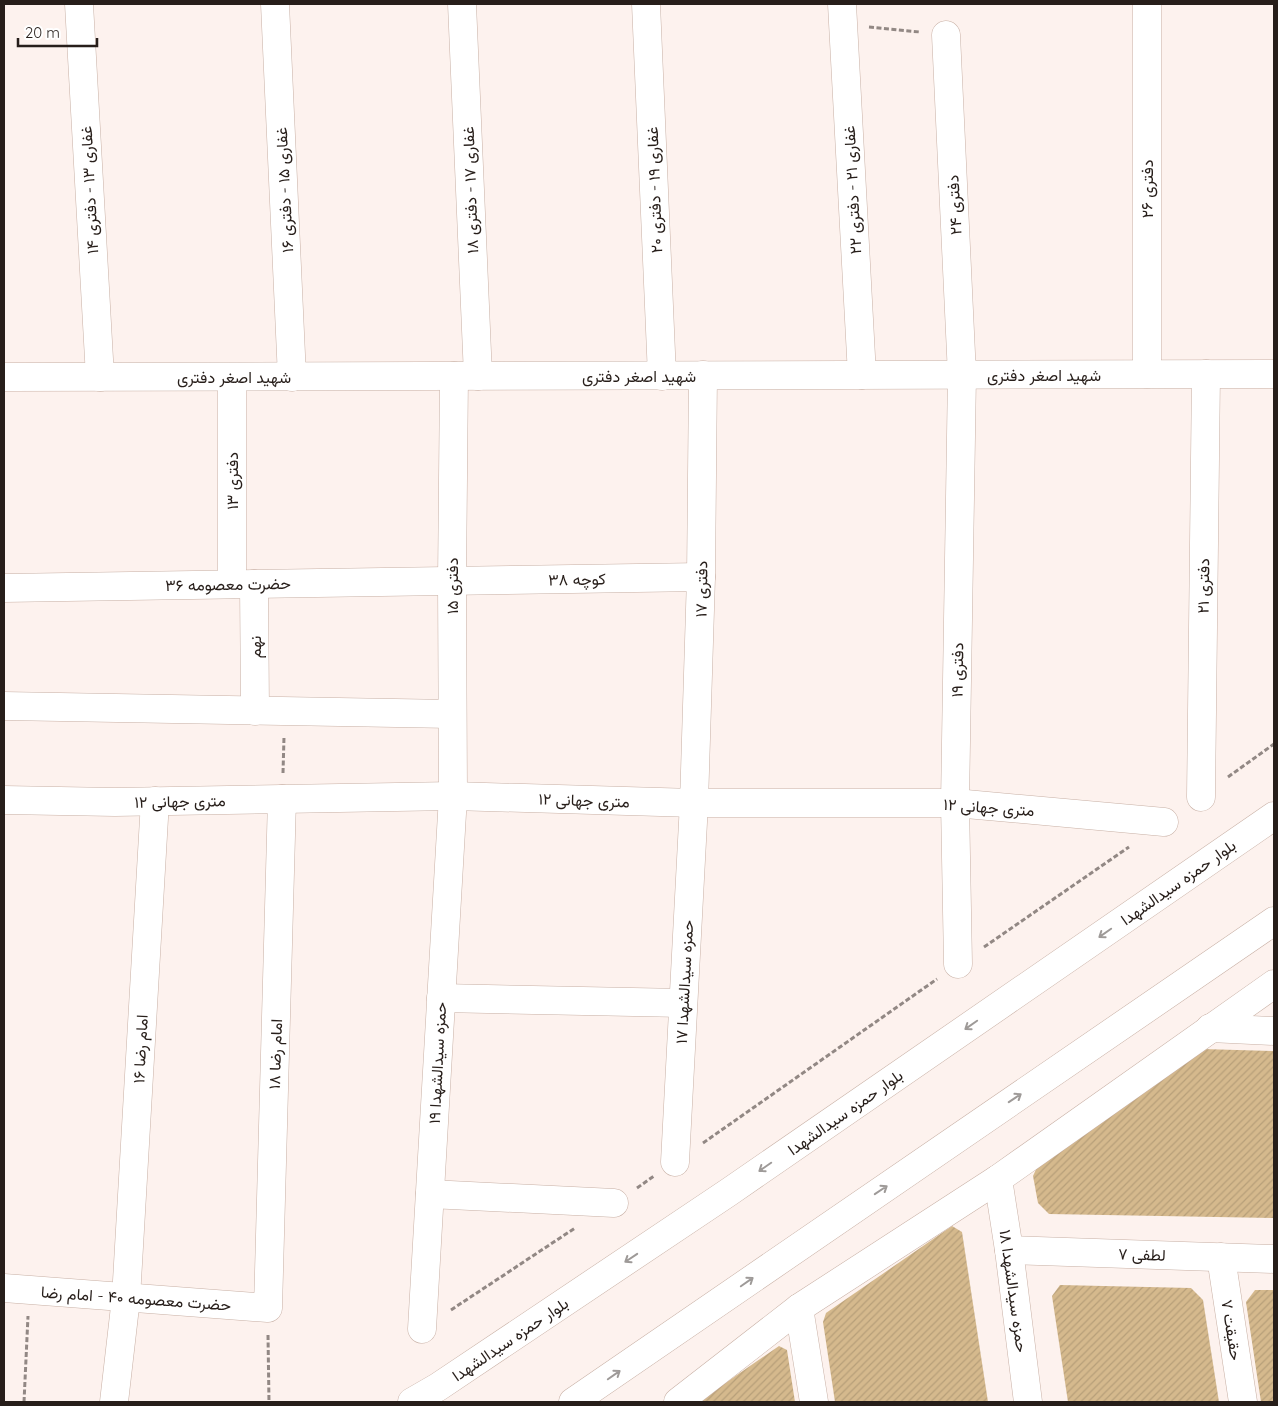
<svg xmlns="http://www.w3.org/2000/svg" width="1278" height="1406" font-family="Quicksand,Vazirmatn,sans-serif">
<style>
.building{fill:url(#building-hatch)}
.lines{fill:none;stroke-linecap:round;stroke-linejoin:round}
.minor-casing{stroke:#c8b0a5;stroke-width:29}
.major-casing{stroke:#c8b0a5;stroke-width:29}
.path{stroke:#928884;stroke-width:3;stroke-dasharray:5 2.5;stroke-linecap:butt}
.minor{stroke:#fff;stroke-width:28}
.major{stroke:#fff;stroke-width:28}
.oneway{stroke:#9e9a98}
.labels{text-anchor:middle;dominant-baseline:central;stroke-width:4;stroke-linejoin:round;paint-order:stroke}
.street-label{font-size:16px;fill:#271e1a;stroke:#fff}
</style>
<defs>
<pattern id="building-hatch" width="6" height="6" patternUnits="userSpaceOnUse" patternTransform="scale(1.25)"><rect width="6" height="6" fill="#d5b98d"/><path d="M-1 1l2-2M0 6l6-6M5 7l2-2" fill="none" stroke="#b79f79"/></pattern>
</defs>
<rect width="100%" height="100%" fill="#fdf2ee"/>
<g class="building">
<path d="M 1202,1049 L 1274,1051 L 1274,1218 L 1049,1214 L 1038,1203 L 1033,1176 L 1038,1165 Z"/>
<path d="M 952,1226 L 962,1232 L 988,1402 L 835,1402 L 823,1322 L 826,1313 Z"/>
<path d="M 1060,1285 L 1191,1288 L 1203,1300 L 1219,1402 L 1068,1402 L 1052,1296 Z"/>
<path d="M 1255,1290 L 1274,1290 L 1274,1402 L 1261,1402 L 1246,1302 Z"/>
<path d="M 779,1346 L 787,1350 L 795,1402 L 698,1402 Z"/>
</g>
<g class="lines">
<g class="minor-casing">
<g id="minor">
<path d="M 79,4 L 100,377"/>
<path d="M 275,4 L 292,377"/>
<path d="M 462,4 L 478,376"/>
<path d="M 646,4 L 662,376"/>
<path d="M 842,4 L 862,375"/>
<path d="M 946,35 L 962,375 L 955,803 L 958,964"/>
<path d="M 1147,374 L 1147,4"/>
<path d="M 4,377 L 1274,374"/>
<path d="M 232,584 L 232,377"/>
<path d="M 254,584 L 255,711"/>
<path d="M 4,588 L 701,577"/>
<path d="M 4,706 L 452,714"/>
<path d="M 1201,797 L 1206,374"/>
<path d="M 4,800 L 115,802 L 453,796 L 694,803 L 955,803 L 1164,822"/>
<path d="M 441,998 L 683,1003"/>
<path d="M 1210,1028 L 1274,1031"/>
<path d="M 675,1162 L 694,803 L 701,577 L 703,375"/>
<path d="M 998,1179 L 1009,1250 L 1028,1402"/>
<path d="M 430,1194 L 614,1203"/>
<path d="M 1009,1250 L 1274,1259"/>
<path d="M 1221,1257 L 1243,1402"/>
<path d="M 4,1288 L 268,1308 L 282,799"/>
<path d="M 799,1308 L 814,1402"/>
<path d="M 422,1329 L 453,796 L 452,581 L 454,376"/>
<path d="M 114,1402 L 126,1298 L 155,801"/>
<path d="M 678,1402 L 799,1308 L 998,1179 L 1274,984"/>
</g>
</g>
<g class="major-casing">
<g id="major">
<path d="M 412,1402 L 438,1387 L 729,1192 L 1274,816"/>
<path d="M 573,1402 L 1274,921"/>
</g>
</g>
<g class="path">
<path d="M 869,27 L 920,32"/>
<path d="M 283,773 L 284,737"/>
<path d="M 1228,777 L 1274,744"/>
<path d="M 984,947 L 1129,847"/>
<path d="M 703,1143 L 937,979"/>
<path d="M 637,1188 L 654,1176"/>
<path d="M 451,1310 L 575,1228"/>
<path d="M 268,1335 L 269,1402"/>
<path d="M 24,1402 L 28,1316"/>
</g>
<use href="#minor" class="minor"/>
<use href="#major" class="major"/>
</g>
<defs><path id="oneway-shaft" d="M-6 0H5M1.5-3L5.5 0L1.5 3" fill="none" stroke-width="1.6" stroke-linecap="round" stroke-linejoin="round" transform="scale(1.25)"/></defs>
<g class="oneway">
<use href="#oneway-shaft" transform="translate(1105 933) rotate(145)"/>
<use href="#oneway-shaft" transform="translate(971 1025) rotate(145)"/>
<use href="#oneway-shaft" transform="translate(1015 1098) rotate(-34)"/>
<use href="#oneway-shaft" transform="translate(765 1167) rotate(145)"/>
<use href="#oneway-shaft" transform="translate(881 1190) rotate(-34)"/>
<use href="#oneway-shaft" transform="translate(631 1258) rotate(146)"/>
<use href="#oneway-shaft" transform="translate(747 1282) rotate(-35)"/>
<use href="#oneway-shaft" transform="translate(614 1375) rotate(-35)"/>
</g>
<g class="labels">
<g class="street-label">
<text transform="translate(1147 189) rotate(-90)">دفتری ۲۶</text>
<text transform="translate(89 190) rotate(-93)">غفاری ۱۳ - دفتری ۱۴</text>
<text transform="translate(284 190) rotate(-93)">غفاری ۱۵ - دفتری ۱۶</text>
<text transform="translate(470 190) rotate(-92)">غفاری ۱۷ - دفتری ۱۸</text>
<text transform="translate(654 190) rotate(-92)">غفاری ۱۹ - دفتری ۲۰</text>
<text transform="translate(852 190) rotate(-93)">غفاری ۲۱ - دفتری ۲۲</text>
<text transform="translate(954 205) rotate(-93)">دفتری ۲۴</text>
<text x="1044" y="375">شهید اصغر دفتری</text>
<text x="639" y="376">شهید اصغر دفتری</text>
<text x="234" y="377">شهید اصغر دفتری</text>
<text transform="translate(232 481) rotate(-90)">دفتری ۱۳</text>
<text transform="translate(577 579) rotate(-1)">کوچه ۳۸</text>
<text transform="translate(228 584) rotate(-1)">حضرت معصومه ۳۶</text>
<text transform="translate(452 586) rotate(-90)">دفتری ۱۵</text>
<text transform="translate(1203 586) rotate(-89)">دفتری ۲۱</text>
<text transform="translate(701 589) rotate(-89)">دفتری ۱۷</text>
<text transform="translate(255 647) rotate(-90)">نهم</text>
<text transform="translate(957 670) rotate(-89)">دفتری ۱۹</text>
<text transform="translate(584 800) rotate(2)">۱۲ متری جهانی</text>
<text transform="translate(180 801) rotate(-1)">۱۲ متری جهانی</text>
<text transform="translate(989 807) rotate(4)">۱۲ متری جهانی</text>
<text transform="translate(1178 882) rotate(-35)">بلوار حمزه سیدالشهدا</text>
<text transform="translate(684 982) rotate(-87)">حمزه سیدالشهدا ۱۷</text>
<text transform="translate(140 1049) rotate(-87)">امام رضا ۱۶</text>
<text transform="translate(275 1054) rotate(-88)">امام رضا ۱۸</text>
<text transform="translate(437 1063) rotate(-87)">حمزه سیدالشهدا ۱۹</text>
<text transform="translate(845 1112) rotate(-35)">بلوار حمزه سیدالشهدا</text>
<text transform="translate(1142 1254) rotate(2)">لطفی ۷</text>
<text transform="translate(1014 1291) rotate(82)">حمزه سیدالشهدا ۱۸</text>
<text transform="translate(136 1298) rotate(4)">حضرت معصومه ۴۰ - امام رضا</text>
<text transform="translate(1232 1330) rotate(81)">حقیقت ۷</text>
<text transform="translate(510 1339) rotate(-34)">بلوار حمزه سیدالشهدا</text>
</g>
</g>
<rect width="1278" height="1406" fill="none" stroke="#271e1a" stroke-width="10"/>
<path d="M18 38v8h79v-8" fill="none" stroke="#271e1a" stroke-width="2.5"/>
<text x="25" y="38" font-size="15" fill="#271e1a" stroke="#ffffff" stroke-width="4" paint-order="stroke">20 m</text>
</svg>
